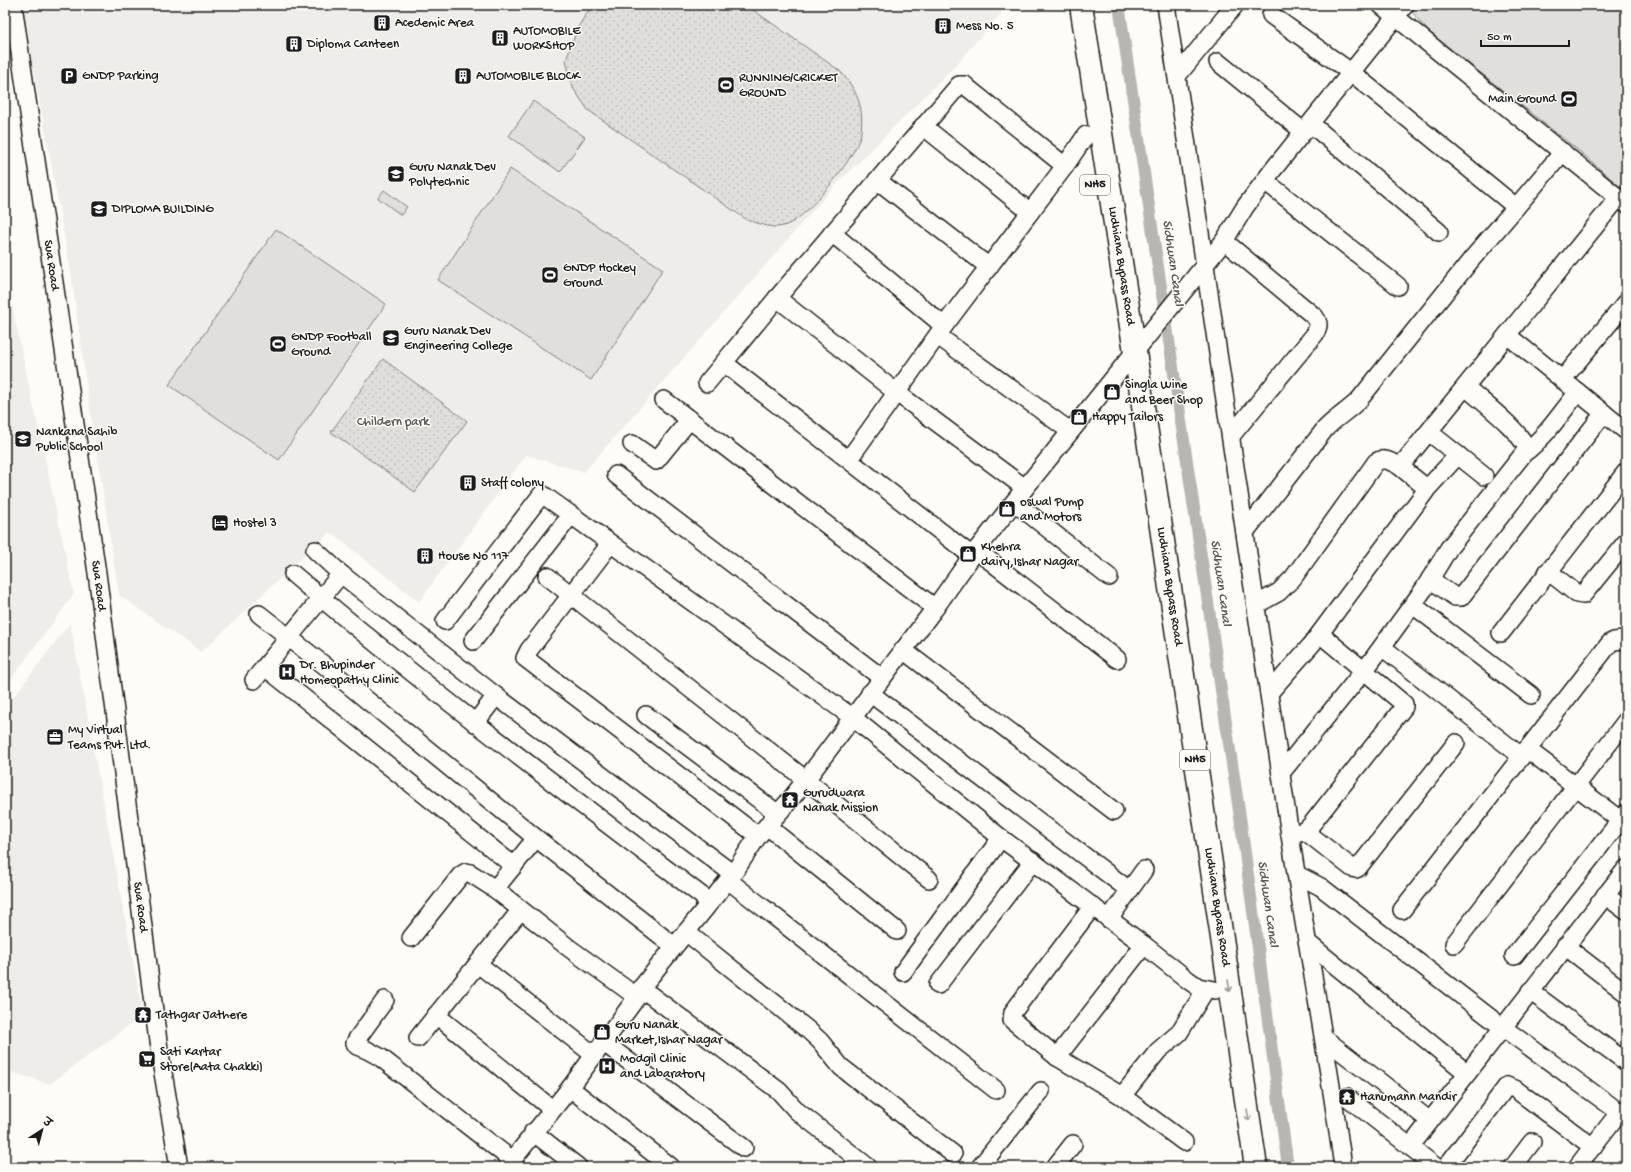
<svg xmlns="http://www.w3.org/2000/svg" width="1631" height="1172" font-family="'Gochi Hand','Playpen Sans Deva',sans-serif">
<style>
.built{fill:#eeede9}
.grass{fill:#e0dfdb;stroke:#7e7e7c}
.park{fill:url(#park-dots);stroke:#7e7e7c}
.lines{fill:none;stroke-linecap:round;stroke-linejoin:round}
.canal{stroke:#b7b6b2;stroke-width:12}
.minor-casing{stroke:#1c1c1c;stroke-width:20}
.highway-casing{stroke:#1c1c1c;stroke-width:25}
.minor{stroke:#fdfcf7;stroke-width:17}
.highway{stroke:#fdfcf7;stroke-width:22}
.oneway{stroke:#989794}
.labels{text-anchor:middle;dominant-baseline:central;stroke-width:3;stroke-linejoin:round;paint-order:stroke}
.shield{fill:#fdfcf7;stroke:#605f5e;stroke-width:1}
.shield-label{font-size:12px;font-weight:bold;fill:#1c1c1c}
.poi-label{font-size:13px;fill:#1c1c1c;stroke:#fdfcf7;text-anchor:start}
.street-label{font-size:13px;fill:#1c1c1c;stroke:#fdfcf7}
.park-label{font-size:13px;fill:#575655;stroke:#fdfcf7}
.water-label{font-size:14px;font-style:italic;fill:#5a5a58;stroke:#fdfcf7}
</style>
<defs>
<pattern id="park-dots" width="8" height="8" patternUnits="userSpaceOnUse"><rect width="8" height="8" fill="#e0dfdb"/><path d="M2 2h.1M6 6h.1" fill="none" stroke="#c0bfbb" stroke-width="1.8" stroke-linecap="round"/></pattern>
</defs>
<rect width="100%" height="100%" fill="#fdfcf7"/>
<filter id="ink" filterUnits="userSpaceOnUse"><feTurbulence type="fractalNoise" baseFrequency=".025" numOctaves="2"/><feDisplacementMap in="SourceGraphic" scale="8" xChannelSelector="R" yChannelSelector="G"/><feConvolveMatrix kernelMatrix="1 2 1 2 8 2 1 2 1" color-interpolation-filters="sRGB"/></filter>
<g filter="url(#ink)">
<g class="built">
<path d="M 22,5 L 1008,5 L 956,65 L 832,189 L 584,472 L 526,455 L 419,602 L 330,532 L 201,652 L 119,595 L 89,403 L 71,273 Z"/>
<path d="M 5,283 L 7,283 L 74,594 L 5,687 Z"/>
<path d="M 70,623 L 143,1015 L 50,1084 L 5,1070 L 5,708 Z"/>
</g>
<g class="grass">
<path d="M 1414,5 L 1626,5 L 1626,192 L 1584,155 L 1428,31 L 1410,10 Z"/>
<path d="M 533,101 L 585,137 L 560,172 L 509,136 Z"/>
<path d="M 510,169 L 663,269 L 591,380 L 438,280 Z"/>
<path d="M 384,190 L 407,207 L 401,215 L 378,198 Z"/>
<path d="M 276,229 L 386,304 L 279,460 L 169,385 Z"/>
</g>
<g class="park">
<path d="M 592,5 L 746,5 L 840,71 C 857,91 864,105 861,132 C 859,154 813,209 794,221 C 790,224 782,227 777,227 C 770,228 755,222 747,220 L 588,110 L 573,88 L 566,60 L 578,27 Z"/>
<path d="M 383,359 L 467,421 L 415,492 L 331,432 Z"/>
</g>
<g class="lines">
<path class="canal" d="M 1119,5 L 1241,824 L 1288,1167"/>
<g class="minor-casing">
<g id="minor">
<path id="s1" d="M 13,5 L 97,573 L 159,1049 L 179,1167"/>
<path d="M 1166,5 C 1209,281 1248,558 1290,835 C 1307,946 1328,1056 1343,1167"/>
<path d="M 1381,5 L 1626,204"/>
<path d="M 1271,15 L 1352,73 L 1516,207"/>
<path d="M 1218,62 L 1304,132"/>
<path d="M 1177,76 L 1235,5"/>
<path d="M 1311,124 L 1439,232"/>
<path d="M 923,126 L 1030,212"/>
<path d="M 877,180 L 989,267"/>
<path d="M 1265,181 L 1398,286"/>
<path d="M 832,233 L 944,326"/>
<path d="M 1224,241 L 1315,317 C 1320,324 1318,327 1315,334 L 1231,436"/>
<path d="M 777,298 L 959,85 L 965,85 L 968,88 L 1065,166"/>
<path d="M 1507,335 L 1626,431"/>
<path d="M 938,336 L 1070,431"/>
<path d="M 724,363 L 972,556"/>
<path d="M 1562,380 L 1626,303"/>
<path d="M 707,383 L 777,298 L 897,393 L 1025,488"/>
<path d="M 1466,387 C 1484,404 1518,428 1528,450"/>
<path d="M 664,400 L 935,608"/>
<path d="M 1429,432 L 1484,476"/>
<path d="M 632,444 L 656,461 L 690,419"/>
<path d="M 849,459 L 944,326 L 1065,166 L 1086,135"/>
<path d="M 616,475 L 882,678"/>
<path d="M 1426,490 L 1458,455"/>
<path d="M 1014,502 L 1109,577"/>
<path d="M 1245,532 L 1325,429 C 1335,418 1348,411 1359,400 L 1471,260 L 1563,152"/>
<path d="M 610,544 L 529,650 L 525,658 L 758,836"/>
<path d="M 315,550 L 341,574 L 496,696 L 733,874"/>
<path d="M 976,550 L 1117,659"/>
<path d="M 1548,571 L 1577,594 L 1583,595 L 1626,542"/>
<path d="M 293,574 C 427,689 569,795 710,902"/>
<path d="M 547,576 L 806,780 L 929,879"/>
<path d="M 1430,579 L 1455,597 L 1461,597 L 1604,413"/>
<path d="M 1256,605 L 1279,592 L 1293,578 L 1376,462 C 1384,457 1391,462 1398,465 L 1404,462 L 1618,198"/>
<path d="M 1413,605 L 1531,695"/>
<path d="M 259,614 L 324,665 L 536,838 L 674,946"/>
<path d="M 445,621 L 542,494 L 852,717 L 1001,838 L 1144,945 L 1188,980 L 1198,987 L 1215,990"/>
<path d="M 1501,633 L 1626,472"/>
<path d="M 473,641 L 571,515"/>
<path d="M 1382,647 L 1521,756"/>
<path d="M 903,650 L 1114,811"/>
<path d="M 265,667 L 514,866"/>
<path d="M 254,680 L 341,574"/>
<path d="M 870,693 L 1129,890"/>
<path d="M 1269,693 L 1312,644 L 1425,492 L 1424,486 L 1398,465"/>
<path d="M 646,715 L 777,813"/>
<path d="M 475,723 L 496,696"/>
<path d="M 1527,749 L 1620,820"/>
<path d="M 1281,773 L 1370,663 L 1424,589 L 1449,548 L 1524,453 C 1546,437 1561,413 1578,392"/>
<path d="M 767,826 L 897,931"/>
<path d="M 1305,831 L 1352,868 L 1356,869 L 1358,868 L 1456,743"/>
<path d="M 1290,834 L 1305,831 L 1311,825 L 1404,707 L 1404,704 L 1320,634"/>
<path d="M 536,838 L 495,889 L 569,948 L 637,997"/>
<path d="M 1296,874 L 1321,887 L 1502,1027 L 1611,1106"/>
<path d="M 728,880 L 996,1090"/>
<path d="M 1605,895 L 1626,911"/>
<path d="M 1093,906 L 1013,1012 L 1012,1020 L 1057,1057 L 1122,1096 L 1184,1142"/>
<path d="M 1402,910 L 1610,643 L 1614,641 L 1623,640"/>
<path d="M 1109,919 L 1144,870"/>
<path d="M 686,932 L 808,1030 L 820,1041 L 841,1067 L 953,1154"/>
<path d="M 411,938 L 461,875 L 466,872 L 470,873 L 495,889"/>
<path d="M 1308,943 L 1467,1073"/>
<path d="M 1454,944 L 1626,721"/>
<path d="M 1565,946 L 1626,993"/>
<path d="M 1514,956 L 1626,813"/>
<path d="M 478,964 L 594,1055"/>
<path d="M 903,972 L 1001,838"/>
<path d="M 938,985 L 1033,861"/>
<path d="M 641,988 L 779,1091 L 797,1111 L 868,1167"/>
<path d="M 1530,991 L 1626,1062"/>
<path d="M 385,1000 L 357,1039 L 355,1043 L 357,1046 L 367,1050 L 380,1057 L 512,1160"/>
<path d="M 436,1015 L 552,1109"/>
<path d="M 418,1038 L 520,911"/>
<path d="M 1324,1038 L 1430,1121"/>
<path d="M 603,1042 L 744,1148"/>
<path d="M 1057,1057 L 1144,945"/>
<path d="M 570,1088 L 671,1167"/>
<path d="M 1122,1096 L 1158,1051 L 1179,1033 L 1206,989"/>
<path d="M 1347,1097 L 1436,1167"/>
<path d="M 533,1132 L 578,1167"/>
<path d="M 1410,1147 L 1626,869"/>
<path d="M 507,1167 L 570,1088 L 637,997 L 641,988 L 733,874 L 758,836 L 790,800 L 808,777 L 935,608 L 972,556 L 1025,488 L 1224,241 L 1245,207 L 1272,171 L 1405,5"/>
<path d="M 980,1167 L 1041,1091"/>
<path d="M 1055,1167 L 1073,1144"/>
<path d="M 1446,1167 L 1507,1086 L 1515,1089 L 1593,1147"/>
<path d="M 1513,1167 L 1532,1142"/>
<path d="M 1577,1167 L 1621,1110"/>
</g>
</g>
<g class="highway-casing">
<g id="highway">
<path id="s2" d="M 1081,5 L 1135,352 L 1256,1167"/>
</g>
</g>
<use href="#minor" class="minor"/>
<use href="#highway" class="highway"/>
</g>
<defs><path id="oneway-shaft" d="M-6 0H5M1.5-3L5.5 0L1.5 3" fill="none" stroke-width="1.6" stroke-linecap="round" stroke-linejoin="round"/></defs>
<g class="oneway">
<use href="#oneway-shaft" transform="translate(1229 986) rotate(81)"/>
<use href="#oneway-shaft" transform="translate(1248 1115) rotate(81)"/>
</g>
</g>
<defs>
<g id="building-square" transform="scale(0.9)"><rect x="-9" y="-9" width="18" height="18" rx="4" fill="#1c1c1c" stroke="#fdfcf7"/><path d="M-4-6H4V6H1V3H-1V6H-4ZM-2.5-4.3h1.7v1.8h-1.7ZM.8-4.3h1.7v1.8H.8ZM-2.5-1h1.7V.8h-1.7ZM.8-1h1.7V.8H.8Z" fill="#fff"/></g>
<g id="parking-square" transform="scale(0.9)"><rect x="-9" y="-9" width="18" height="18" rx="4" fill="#1c1c1c" stroke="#fdfcf7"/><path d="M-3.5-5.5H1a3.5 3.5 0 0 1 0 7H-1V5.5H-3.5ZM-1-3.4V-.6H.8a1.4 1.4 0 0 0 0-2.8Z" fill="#fff"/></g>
<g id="stadium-square" transform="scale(0.9)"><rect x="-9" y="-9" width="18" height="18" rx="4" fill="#1c1c1c" stroke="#fdfcf7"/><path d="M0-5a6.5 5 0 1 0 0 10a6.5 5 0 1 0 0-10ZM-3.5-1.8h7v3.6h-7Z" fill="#fff"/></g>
<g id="university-square" transform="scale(0.9)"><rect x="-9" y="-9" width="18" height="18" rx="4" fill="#1c1c1c" stroke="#fdfcf7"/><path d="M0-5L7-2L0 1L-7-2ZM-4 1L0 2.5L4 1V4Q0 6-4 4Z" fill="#fff"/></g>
<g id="shop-square" transform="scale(0.9)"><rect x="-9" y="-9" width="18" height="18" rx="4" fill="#1c1c1c" stroke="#fdfcf7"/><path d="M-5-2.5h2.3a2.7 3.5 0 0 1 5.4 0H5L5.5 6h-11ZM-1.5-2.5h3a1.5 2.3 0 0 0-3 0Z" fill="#fff"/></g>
<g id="school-square" transform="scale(0.9)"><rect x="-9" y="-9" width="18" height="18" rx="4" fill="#1c1c1c" stroke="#fdfcf7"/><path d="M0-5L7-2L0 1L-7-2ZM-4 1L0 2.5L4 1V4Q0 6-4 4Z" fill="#fff"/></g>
<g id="hotel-square" transform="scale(0.9)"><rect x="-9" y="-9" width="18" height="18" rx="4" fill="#1c1c1c" stroke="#fdfcf7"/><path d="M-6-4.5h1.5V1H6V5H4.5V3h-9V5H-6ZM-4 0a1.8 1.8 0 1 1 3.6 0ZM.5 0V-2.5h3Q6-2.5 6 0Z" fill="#fff"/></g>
<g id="hospital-square" transform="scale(0.9)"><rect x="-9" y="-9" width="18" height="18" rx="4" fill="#1c1c1c" stroke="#fdfcf7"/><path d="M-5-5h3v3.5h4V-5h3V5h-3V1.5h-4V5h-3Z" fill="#fff"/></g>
<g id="office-square" transform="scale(0.9)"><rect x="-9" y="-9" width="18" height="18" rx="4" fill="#1c1c1c" stroke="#fdfcf7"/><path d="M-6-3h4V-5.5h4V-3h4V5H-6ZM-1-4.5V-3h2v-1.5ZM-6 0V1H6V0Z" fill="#fff"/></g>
<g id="temple-square" transform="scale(0.9)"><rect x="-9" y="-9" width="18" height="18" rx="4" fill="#1c1c1c" stroke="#fdfcf7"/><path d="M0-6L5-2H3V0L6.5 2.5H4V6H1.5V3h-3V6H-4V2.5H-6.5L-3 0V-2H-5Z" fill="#fff"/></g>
<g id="supermarket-square" transform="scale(0.9)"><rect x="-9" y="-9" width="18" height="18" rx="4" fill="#1c1c1c" stroke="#fdfcf7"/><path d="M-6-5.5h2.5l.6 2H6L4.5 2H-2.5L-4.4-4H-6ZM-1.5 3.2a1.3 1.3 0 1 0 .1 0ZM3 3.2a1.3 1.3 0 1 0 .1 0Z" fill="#fff"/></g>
</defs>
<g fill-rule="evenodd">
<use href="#building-square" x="382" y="23"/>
<use href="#building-square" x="943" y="26"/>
<use href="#building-square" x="500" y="38"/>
<use href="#building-square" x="294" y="44"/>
<use href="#parking-square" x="69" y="76"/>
<use href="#building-square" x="463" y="76"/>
<use href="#stadium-square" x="726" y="85"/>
<use href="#stadium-square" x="1569" y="99"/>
<use href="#university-square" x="396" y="174"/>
<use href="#university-square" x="99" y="209"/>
<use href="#stadium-square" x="550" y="275"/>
<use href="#university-square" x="391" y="338"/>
<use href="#stadium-square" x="278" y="344"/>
<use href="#shop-square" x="1112" y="392"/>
<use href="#shop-square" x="1079" y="417"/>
<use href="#school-square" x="23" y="439"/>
<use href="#building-square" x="468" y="483"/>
<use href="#shop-square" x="1007" y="509"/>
<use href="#hotel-square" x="220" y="523"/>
<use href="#shop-square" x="968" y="554"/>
<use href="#building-square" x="425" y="556"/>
<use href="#hospital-square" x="287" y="672"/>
<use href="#office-square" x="55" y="737"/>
<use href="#temple-square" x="790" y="800"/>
<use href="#temple-square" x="143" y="1015"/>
<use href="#shop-square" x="602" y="1032"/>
<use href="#supermarket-square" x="147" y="1059"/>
<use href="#hospital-square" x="607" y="1066"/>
<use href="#temple-square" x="1347" y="1097"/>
</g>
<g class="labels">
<g class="shield">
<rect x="1080" y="175" width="30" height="20" rx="3"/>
<rect x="1180" y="750" width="30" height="20" rx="3"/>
</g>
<g class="shield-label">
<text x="1095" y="185">NH5</text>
<text x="1195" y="760">NH5</text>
</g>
<g class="poi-label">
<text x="395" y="23">Acedemic Area</text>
<text x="956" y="26">Mess No. 5</text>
<text x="513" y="31">AUTOMOBILE<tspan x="513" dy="15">WORKSHOP</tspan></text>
<text x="307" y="44">Diploma Canteen</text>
<text x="82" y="76">GNDP Parking</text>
<text x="476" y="76">AUTOMOBILE BLOCK</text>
<text x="739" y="78">RUNNING/CRICKET<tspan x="739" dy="15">GROUND</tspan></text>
<text x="1556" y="99" text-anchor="end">Main Ground</text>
<text x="409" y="167">Guru Nanak Dev<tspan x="409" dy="15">Polytechnic</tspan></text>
<text x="112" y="209">DIPLOMA BUILDING</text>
<text x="563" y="268">GNDP Hockey<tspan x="563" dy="15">Ground</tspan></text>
<text x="404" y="331">Guru Nanak Dev<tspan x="404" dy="15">Engineering College</tspan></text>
<text x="291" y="337">GNDP Football<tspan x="291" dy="15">Ground</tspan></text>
<text x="1125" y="385">Singla Wine<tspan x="1125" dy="15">and Beer Shop</tspan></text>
<text x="1092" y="417">Happy Tailors</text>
<text x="36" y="432">Nankana Sahib<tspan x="36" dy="15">Public School</tspan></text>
<text x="481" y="483">Staff colony</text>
<text x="1020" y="502">oswal Pump<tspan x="1020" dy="15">and Motors</tspan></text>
<text x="233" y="523">Hostel 3</text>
<text x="981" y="547">Khehra<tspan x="981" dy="15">dairy,Ishar Nagar</tspan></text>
<text x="438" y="556">House No 117</text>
<text x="300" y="665">Dr. Bhupinder<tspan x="300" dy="15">Homeopathy Clinic</tspan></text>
<text x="68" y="730">My Virtual<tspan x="68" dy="15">Teams Pvt. Ltd.</tspan></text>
<text x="803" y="793">Gurudwara<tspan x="803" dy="15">Nanak Mission</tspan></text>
<text x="156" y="1015">Tathgar Jathere</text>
<text x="615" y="1025">Guru Nanak<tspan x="615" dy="15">Market,Ishar Nagar</tspan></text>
<text x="160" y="1052">Sati Kartar<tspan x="160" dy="15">Store(Aata Chakki)</tspan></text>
<text x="620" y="1059">Modgil Clinic<tspan x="620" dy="15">and Labaratory</tspan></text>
<text x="1360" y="1097">Hanumann Mandir</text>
</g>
<g class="street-label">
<text stroke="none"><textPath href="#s1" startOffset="263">Sua Road</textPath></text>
<text stroke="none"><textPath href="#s2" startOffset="264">Ludhiana Bypass Road</textPath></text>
<text stroke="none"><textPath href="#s1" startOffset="587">Sua Road</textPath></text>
<text stroke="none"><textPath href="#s2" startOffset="588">Ludhiana Bypass Road</textPath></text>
<text stroke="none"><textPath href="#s2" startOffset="912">Ludhiana Bypass Road</textPath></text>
<text stroke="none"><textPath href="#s1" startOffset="911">Sua Road</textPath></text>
</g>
<g class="park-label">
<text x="393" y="422">Childern park</text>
</g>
<g class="water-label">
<text transform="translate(1172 263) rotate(82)">Sidhwan Canal</text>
<text transform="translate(1220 583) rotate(82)">Sidhwan Canal</text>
<text transform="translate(1267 904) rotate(82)">Sidhwan Canal</text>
</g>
</g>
<rect width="1631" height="1172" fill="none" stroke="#fdfcf7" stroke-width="20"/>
<rect x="10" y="10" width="1611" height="1152" fill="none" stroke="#1c1c1c" stroke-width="1.5" filter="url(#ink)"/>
<g transform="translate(42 1130) rotate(36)" stroke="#fdfcf7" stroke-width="3" paint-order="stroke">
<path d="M0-3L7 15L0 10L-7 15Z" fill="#1c1c1c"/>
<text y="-6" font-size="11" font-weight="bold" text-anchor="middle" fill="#1c1c1c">उ</text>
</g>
<path d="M1481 40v6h88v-6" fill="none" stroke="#1c1c1c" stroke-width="2"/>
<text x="1487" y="40" font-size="12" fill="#1c1c1c" stroke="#fdfcf7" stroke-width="3" paint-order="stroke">50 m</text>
</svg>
